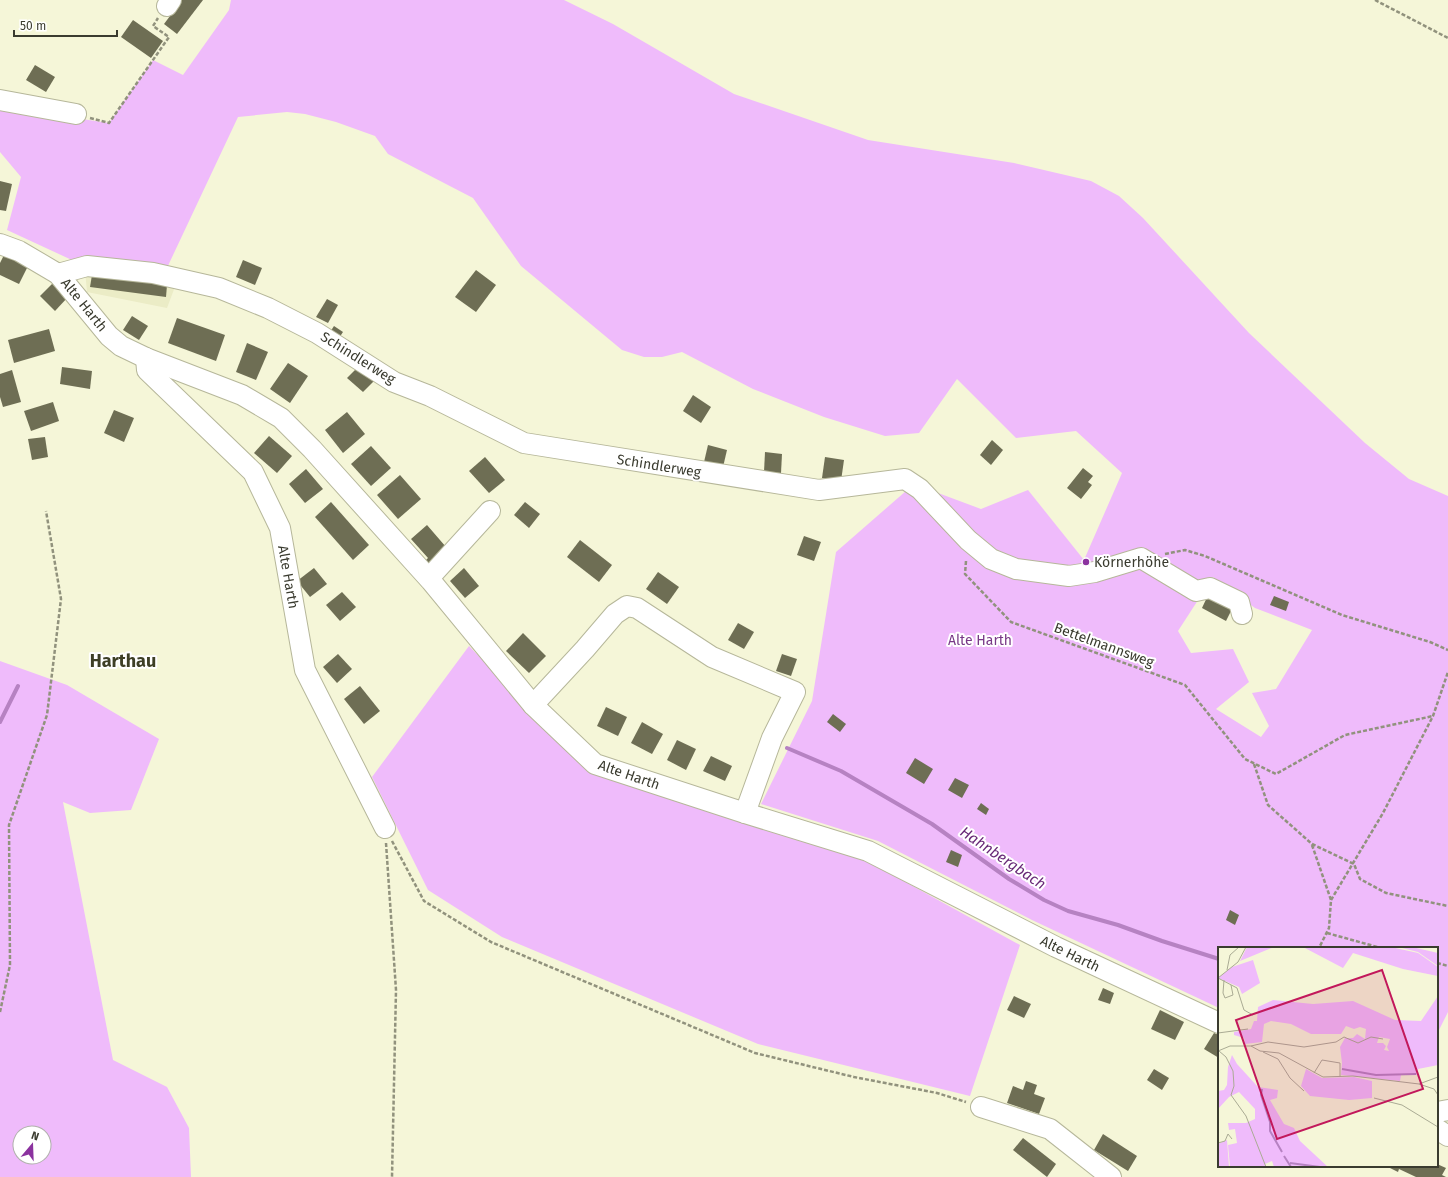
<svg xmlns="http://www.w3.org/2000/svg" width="1448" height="1177" font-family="'Fira Sans',sans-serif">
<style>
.built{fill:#ebecc6}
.green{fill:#efbbfb;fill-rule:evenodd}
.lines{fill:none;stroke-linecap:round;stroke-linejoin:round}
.stream{stroke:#b682c2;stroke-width:4}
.building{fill:#6e6e54}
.minor-casing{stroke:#b6b79a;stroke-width:22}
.path{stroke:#91927d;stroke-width:2.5;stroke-dasharray:4 2;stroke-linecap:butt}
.minor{stroke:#fff;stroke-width:20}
.poi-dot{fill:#8b329f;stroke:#fff;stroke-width:1.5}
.labels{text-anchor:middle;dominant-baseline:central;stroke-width:4;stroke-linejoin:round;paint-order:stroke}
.street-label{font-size:14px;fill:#3a3b2f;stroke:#fff}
.poi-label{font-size:14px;fill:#3a3b2f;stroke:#fff;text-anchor:start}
.park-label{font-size:14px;fill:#783887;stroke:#fff}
.water-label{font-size:15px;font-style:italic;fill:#682977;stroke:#fff}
.district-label{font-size:18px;font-weight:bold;fill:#3e3f26;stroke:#fff}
.inset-river{fill:none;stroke:#b682c2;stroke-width:2}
.inset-road{fill:none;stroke:#aaab94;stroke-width:1}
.view{fill:#c2185b;fill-opacity:0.15;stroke:#c2185b;stroke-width:2}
.inset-edge{fill:none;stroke:#3a3b2f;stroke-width:2}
</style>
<rect width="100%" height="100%" fill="#f5f6d8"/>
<path class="built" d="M 85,270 L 176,284 L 167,308 L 87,292 Z"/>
<g class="green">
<path d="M 231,0 L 564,0 L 613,24 L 734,94 L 868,140 L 1014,163 L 1091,181 L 1119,196 L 1143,218 L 1249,333 L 1365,443 L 1409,479 L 1448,496 L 1448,1012 L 1437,1034 L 1437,948 L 1219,948 L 1219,1008 L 1032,920 L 878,841 L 761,804 L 812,701 L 836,552 L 914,484 L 981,509 L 1028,490 L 1084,560 L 1122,473 L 1076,431 L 1016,438 L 957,379 L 919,433 L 885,436 L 824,417 L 753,389 L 682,352 L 662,357 L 644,357 L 622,350 L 521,266 L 473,198 L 388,154 L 375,136 L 336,122 L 305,114 L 287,112 L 238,117 L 166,270 L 74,261 L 7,230 L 21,177 L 0,152 L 0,107 L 109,123 L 153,60 L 183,75 L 229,10 ZM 1213,577 L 1255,608 L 1312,630 L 1276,689 L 1252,693 L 1269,726 L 1261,737 L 1216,709 L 1249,682 L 1233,649 L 1191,653 L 1178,631 Z"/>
<path d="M 469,646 L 590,771 L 869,862 L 1020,945 L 970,1096 L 758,1044 L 502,937 L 428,890 L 372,777 Z"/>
<path d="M 0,661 L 67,685 L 159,739 L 131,810 L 90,813 L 63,802 L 113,1060 L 167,1087 L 189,1128 L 191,1177 L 0,1177 ZM 20,1133 L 44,1133 L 44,1157 L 20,1157 Z"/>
</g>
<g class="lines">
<g class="stream">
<path d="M 0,722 L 18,686"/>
<path d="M 787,748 L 841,771 L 932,824 L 1009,879 L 1044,900 L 1068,911 L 1118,925 L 1162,941 L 1219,959"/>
</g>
</g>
<g class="building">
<path d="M 182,0 L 203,0 L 177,34 L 164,24 Z"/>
<path d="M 133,20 L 163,41 L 151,58 L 121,37 Z"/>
<path d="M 35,65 L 55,77 L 46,92 L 26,80 Z"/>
<path d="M 0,181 L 12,184 L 6,211 L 0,210 Z"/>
<path d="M 4,255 L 28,266 L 19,284 L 0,275 L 0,263 Z"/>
<path d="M 243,260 L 262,268 L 255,285 L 236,277 Z"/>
<path d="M 476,270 L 496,285 L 476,312 L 455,297 Z"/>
<path d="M 92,275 L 167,285 L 166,297 L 90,287 Z"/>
<path d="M 53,283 L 68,297 L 55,311 L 40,296 Z"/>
<path d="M 327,299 L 338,305 L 328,323 L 316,317 Z"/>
<path d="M 132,316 L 148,326 L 139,340 L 123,330 Z"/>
<path d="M 177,318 L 225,335 L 216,361 L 168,343 Z"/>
<path d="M 334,326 L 343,332 L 339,338 L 330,332 Z"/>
<path d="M 49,329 L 55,351 L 14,363 L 8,340 Z"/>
<path d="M 247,343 L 268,352 L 256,380 L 236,372 Z"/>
<path d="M 288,363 L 308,376 L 290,403 L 270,389 Z"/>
<path d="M 62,367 L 92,371 L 90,389 L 60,384 Z"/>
<path d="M 358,367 L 374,381 L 363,392 L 347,378 Z"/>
<path d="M 12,370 L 21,402 L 3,407 L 0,397 L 0,374 Z"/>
<path d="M 693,395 L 711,407 L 701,423 L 683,411 Z"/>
<path d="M 53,402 L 59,421 L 31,431 L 24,411 Z"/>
<path d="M 114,410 L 134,418 L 124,442 L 104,433 Z"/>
<path d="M 347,412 L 365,434 L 343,453 L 325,430 Z"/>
<path d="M 269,436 L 292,456 L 277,473 L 254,453 Z"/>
<path d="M 45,437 L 48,457 L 32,460 L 28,439 Z"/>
<path d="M 992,440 L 1003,450 L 991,465 L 980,455 Z"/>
<path d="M 708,445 L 727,450 L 723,467 L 704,462 Z"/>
<path d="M 371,446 L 391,468 L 371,486 L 351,464 Z"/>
<path d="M 765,452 L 782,454 L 781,473 L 764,472 Z"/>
<path d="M 485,457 L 505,480 L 489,493 L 469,471 Z"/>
<path d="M 825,457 L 844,460 L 841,481 L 822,478 Z"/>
<path d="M 1083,468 L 1093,476 L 1088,482 L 1092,485 L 1081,499 L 1067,488 Z"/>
<path d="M 306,469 L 323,489 L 305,503 L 289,484 Z"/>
<path d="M 400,475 L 421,499 L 398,519 L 377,495 Z"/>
<path d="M 331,502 L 369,545 L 353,560 L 315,517 Z"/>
<path d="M 525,502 L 540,514 L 529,528 L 514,515 Z"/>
<path d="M 427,525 L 446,547 L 429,566 L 425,561 L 428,558 L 411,539 Z"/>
<path d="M 804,536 L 821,542 L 814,561 L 797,555 Z"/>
<path d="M 580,540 L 612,565 L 599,582 L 567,557 Z"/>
<path d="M 314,568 L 327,584 L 310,597 L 297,581 Z"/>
<path d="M 464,568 L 479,586 L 465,598 L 450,581 Z"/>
<path d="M 658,572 L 679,587 L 667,604 L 646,589 Z"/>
<path d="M 342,592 L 356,607 L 340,621 L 326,605 Z"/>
<path d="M 1209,593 L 1234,605 L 1226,621 L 1202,608 Z"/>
<path d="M 1274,596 L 1289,602 L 1286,611 L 1270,605 Z"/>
<path d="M 738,623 L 754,632 L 744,649 L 728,640 Z"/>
<path d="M 523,633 L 546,656 L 529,673 L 506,651 Z"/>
<path d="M 338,654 L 352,669 L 337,683 L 323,667 Z"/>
<path d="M 782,654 L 797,659 L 791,676 L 776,671 Z"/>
<path d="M 360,686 L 380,711 L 364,724 L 344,699 Z"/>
<path d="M 606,707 L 627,717 L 618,736 L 597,726 Z"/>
<path d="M 833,714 L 846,724 L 840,732 L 827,722 Z"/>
<path d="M 642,722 L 663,734 L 652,754 L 631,743 Z"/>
<path d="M 677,740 L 696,749 L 686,770 L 667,760 Z"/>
<path d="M 711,756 L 732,766 L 725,781 L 703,771 Z"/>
<path d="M 915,758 L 933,769 L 924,784 L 906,773 Z"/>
<path d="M 955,778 L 969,785 L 962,798 L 948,790 Z"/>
<path d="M 981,803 L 989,809 L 986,815 L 977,809 Z"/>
<path d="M 951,850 L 962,855 L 958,867 L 946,862 Z"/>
<path d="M 1230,910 L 1239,915 L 1235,925 L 1226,920 Z"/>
<path d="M 1103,988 L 1114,993 L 1110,1004 L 1098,1000 Z"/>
<path d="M 1014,996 L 1031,1004 L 1024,1018 L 1007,1010 Z"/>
<path d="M 1160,1010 L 1184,1022 L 1175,1040 L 1151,1029 Z"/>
<path d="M 1214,1033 L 1219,1035 L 1219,1058 L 1204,1049 Z"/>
<path d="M 1154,1069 L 1169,1078 L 1162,1090 L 1147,1080 Z"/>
<path d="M 1026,1081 L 1037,1085 L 1034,1094 L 1045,1098 L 1039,1114 L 1007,1103 L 1013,1086 L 1023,1090 Z"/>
<path d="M 1103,1134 L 1137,1156 L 1128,1171 L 1094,1150 Z"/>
<path d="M 1023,1138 L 1056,1164 L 1047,1177 L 1013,1150 Z"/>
<path d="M 1437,1164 L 1446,1168 L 1442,1175 L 1446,1177 L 1416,1177 L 1399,1169 L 1398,1172 L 1386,1166 L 1437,1166 Z"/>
</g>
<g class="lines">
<g class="minor-casing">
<g id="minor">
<path d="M 167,6 L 171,0"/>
<path d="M 0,100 L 76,114"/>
<path d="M 0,244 L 19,251 L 58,274 L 109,336 L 121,346 L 146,358 L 242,395 L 281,418 L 312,449 L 431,581 L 533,705 L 595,764 L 745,813 L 868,851 L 1056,947 L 1219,1023"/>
<path d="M 58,274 L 87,266 L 153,273 L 219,288 L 268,308 L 317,333 L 394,382 L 430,396 L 524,443 L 819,490 L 905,479 L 920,489 L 968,540 L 991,559 L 1016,569 L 1069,576 L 1095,572 L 1141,558 L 1196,591 L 1210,588 L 1239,602 L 1242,614"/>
<path d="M 146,358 L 147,370 L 253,472 L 280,528 L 305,670 L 385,828"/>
<path d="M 429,578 L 490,511"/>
<path d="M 533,705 L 585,649 L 615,614 L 627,606 L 637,608 L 712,657 L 795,692 L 772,738 L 745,813"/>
<path d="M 981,1107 L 1050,1129 L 1111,1177"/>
<path d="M 1437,1112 L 1448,1110"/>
<path d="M 1437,1129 L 1448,1136"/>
</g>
</g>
<g class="path">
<path d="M 1375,0 L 1448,38"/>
<path d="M 90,118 L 109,123 L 169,37 L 153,26 L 158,18"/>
<path d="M 1165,554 L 1185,550 L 1205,556 L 1342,615 L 1430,642 L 1448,650"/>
<path d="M 966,561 L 965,574 L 1011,622 L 1185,685 L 1245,759 L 1276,774 L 1345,735 L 1433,716"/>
<path d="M 1254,764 L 1268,805 L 1312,844 L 1354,864 L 1360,879 L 1386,893 L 1448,906"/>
<path d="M 392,841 L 424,901 L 491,942 L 755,1053 L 854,1077 L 937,1093 L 966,1102"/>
<path d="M 386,843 L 396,990 L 392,1177"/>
<path d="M 1312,845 L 1331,900 L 1329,928 L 1319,948"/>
<path d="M 1331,900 L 1383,813 L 1433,716 L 1448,672"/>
<path d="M 1327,933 L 1381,948"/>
<path d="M 1437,963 L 1448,966"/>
<path d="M 0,1012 L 10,965 L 9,825 L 47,715 L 61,599 L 46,511"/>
</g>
<use href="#minor" class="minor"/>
</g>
<circle class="poi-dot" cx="1086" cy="562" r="4"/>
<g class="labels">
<g class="street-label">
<text transform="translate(84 305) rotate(51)">Alte Harth</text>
<text transform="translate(358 358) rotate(32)">Schindlerweg</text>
<text transform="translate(659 466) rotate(9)">Schindlerweg</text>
<text transform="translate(288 577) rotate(80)">Alte Harth</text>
<text transform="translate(1104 645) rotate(20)">Bettelmannsweg</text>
<text transform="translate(629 775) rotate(19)">Alte Harth</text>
<text transform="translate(1070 954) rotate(26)">Alte Harth</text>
</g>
<g class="poi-label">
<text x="1094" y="562">Körnerhöhe</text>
</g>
<g class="park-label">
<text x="980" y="640">Alte Harth</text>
</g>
<g class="water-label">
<text transform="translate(1003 858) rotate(34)">Hahnbergbach</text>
</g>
<g class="district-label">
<text x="123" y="661">Harthau</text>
</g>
</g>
<g transform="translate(1218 947)">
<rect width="220" height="220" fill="#f5f6d8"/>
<path d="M 29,0 L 56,0 L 22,14 ZM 85,0 L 173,0 L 200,6 L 220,20 L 220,29 L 185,22 L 135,6 L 125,21 ZM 180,0 L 194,0 L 220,6 L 220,19 L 200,5 ZM 35,13 L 42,36 L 24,47 L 21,40 L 0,31 L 14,20 ZM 220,49 L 220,118 L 200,122 L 199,128 L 183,128 L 182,134 L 123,128 L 124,116 L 122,100 L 127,91 L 135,91 L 139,87 L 147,92 L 148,82 L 142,80 L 136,82 L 128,79 L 123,87 L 93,87 L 73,77 L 53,74 L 46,77 L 44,95 L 27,97 L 26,91 L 16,88 L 16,85 L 33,82 L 36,74 L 39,74 L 40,60 L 55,53 L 95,57 L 135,54 L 177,73 L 203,74 ZM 161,90 L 172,92 L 169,100 L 171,104 L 166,103 L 168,99 L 165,96 L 159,96 ZM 14,108 L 19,117 L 40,140 L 60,143 L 59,151 L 52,153 L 66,177 L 76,181 L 82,194 L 110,220 L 56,220 L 54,214 L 47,217 L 48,220 L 12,220 L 10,198 L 19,196 L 17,182 L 11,183 L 10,176 L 28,176 L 37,172 L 37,162 L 21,145 L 11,150 L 0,162 L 0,144 L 6,143 L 9,138 L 10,120 ZM 88,122 L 104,131 L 136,130 L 154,134 L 154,151 L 131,153 L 92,149 L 83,139 ZM 9,193 L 11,220 L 0,220 L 0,197 Z" fill="#efbbfb" fill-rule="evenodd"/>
<path class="inset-river" d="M 124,122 L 158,128 L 198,127M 44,142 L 43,148 L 52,175 L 52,184 L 64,205M 66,209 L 73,220M 72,216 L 102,220"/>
<path class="inset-road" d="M 9,23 L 12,8 L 21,0M 0,31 L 19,41 L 26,63 L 35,68M 0,31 L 20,15 L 28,0M 6,33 L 5,46 L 7,51 L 15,48 L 13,38M 0,86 L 30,82M 33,99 L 50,95 L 86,100 L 118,95 L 126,90 L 140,96 L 153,90 L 165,92M 0,104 L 12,99 L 33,99 L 42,104 L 61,106 L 105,130 L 135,129 L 201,137 L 220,130M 1,104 L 8,110 L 15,124 L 16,139 L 13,148 L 28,169 L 48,220M 45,105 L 60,112 L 72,131 L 86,144M 96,126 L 104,113 L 122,116 L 122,130M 201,137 L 216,142 L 220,148M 156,151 L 184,158 L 220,180M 0,196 L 7,194 L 10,187 L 14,192"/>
<path class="view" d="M 164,23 L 205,142 L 59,192 L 18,73 Z"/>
<rect width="220" height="220" class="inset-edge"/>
</g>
<g transform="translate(32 1145) rotate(19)"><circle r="19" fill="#ffffff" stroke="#b0b1ac"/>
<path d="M0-3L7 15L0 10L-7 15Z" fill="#8b329f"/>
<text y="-6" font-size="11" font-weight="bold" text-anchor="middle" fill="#3a3b2f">N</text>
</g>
<path d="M14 30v6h103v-6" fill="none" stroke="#3a3b2f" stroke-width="2"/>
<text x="20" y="30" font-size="12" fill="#3a3b2f" stroke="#ffffff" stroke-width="3" paint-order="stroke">50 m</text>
</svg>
